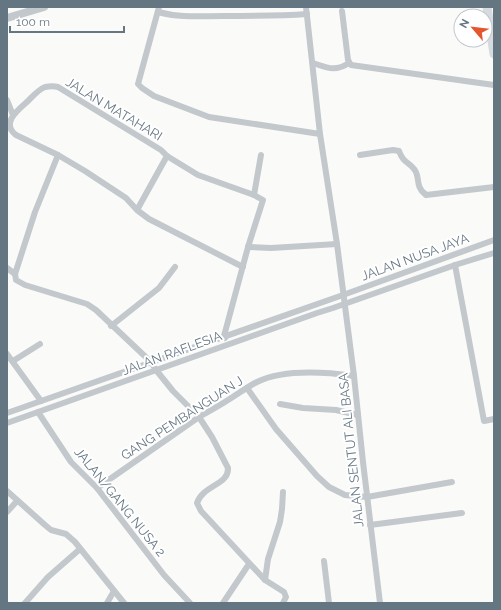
<svg xmlns="http://www.w3.org/2000/svg" width="501" height="610" font-family="Raleway,sans-serif">
<style>
.lines{fill:none;stroke-linecap:round;stroke-linejoin:round}
.minor{stroke:#c3c8cc;stroke-width:6}
.tertiary{stroke:#c3c8cc;stroke-width:8}
.secondary{stroke:#d6dbdf;stroke-width:9}
.labels{text-anchor:middle;dominant-baseline:central;stroke-width:4;stroke-linejoin:round;paint-order:stroke}
.street-label{font-size:13px;fill:#657683;stroke:#fff}
</style>
<rect width="100%" height="100%" fill="#fafaf8"/>
<g class="lines">
<g class="minor">
<path d="M 159,7 L 138,84 L 142,88 L 154,96 L 209,117 L 320,134"/>
<path d="M 306,7 L 320,134 L 337,244 L 354,376 L 363,462 L 380,603"/>
<path d="M 342,11 L 348,60 L 351,65 L 494,85"/>
<path d="M 158,12 C 180,18 201,16 223,16 C 251,16 279,16 307,14"/>
<path d="M 313,63 C 328,68 335,72 349,63"/>
<path d="M 7,100 L 13,115"/>
<path d="M 58,155 L 35,212 L 15,274 L 16,280 L 25,285 L 87,304 L 96,310 L 151,362 L 156,370 L 173,391 L 199,417 L 212,437 L 228,468 C 229,485 203,485 197,503 L 201,511 L 265,580 L 284,592 L 286,597 L 283,603"/>
<path d="M 360,155 L 393,150 L 399,151 C 404,164 407,160 414,169 C 421,177 414,186 426,195 L 494,187"/>
<path d="M 167,156 L 198,175 L 254,195 L 263,200 L 248,247 L 224,336 L 225,338"/>
<path d="M 254,195 L 261,155"/>
<path d="M 137,210 L 167,156 L 161,150 L 58,87 C 54,86 50,86 45,87 C 39,89 33,96 28,101 C 19,109 0,123 16,135 L 58,155 L 85,171 L 126,198 L 137,210 L 149,219 L 243,267"/>
<path d="M 248,247 L 271,248 L 337,244"/>
<path d="M 455,265 L 484,421 L 494,419"/>
<path d="M 7,268 L 15,274"/>
<path d="M 111,326 L 159,288 L 175,267"/>
<path d="M 7,354 L 41,401"/>
<path d="M 13,361 L 40,344"/>
<path d="M 247,388 L 276,429 L 317,476 L 329,487 L 345,495 L 367,497 L 452,482"/>
<path d="M 280,404 L 303,408 L 336,410 L 358,415"/>
<path d="M 38,412 L 71,462 L 97,488 L 164,575 L 190,603"/>
<path d="M 7,413 L 343,295 L 494,240"/>
<path d="M 7,423 L 317,313 L 333,308 L 455,265 L 494,253"/>
<path d="M 97,488 L 199,417 C 209,411 219,406 228,400 C 238,394 247,387 257,382 C 284,369 325,372 354,376"/>
<path d="M 7,491 L 45,525 L 51,530 L 66,534 L 75,542 L 124,603"/>
<path d="M 7,512 L 17,501"/>
<path d="M 370,525 L 462,513"/>
<path d="M 324,561 L 329,603"/>
<path d="M 265,580 L 268,559 L 280,522 L 282,509 L 283,492"/>
<path d="M 25,603 L 48,577 L 80,549"/>
<path d="M 107,603 L 114,591"/>
<path d="M 223,603 L 249,564"/>
</g>
<path class="tertiary" d="M 7,18 L 44,7"/>
<path class="secondary" d="M 487,7 L 494,54"/>
</g>
<g class="labels">
<g class="street-label">
<text transform="translate(114 109) rotate(31)">JALAN MATAHARI</text>
<text transform="translate(415 257) rotate(-20)">JALAN NUSA JAYA</text>
<text transform="translate(172 353) rotate(-20)">JALAN RAFLESIA</text>
<text transform="translate(182 418) rotate(-33)">GANG PEMBANGUAN J</text>
<text transform="translate(351 450) rotate(-96)">JALAN SENTUT ALI BASA</text>
<text transform="translate(120 502) rotate(51)">JALAN/GANG NUSA 2</text>
</g>
</g>
<rect width="501" height="610" fill="none" stroke="#657683" stroke-width="16"/>
<g transform="translate(473 28) rotate(298)"><circle r="19" fill="#ffffff" stroke="#c1c8cd"/>
<path d="M0-3L7 15L0 10L-7 15Z" fill="#e4572e"/>
<text y="-6" font-size="11" font-weight="bold" text-anchor="middle" fill="#657683">N</text>
</g>
<path d="M10 26v6h114v-6" fill="none" stroke="#657683" stroke-width="2"/>
<text x="16" y="26" font-size="12" fill="#657683" stroke="#ffffff" stroke-width="3" paint-order="stroke">100 m</text>
</svg>
